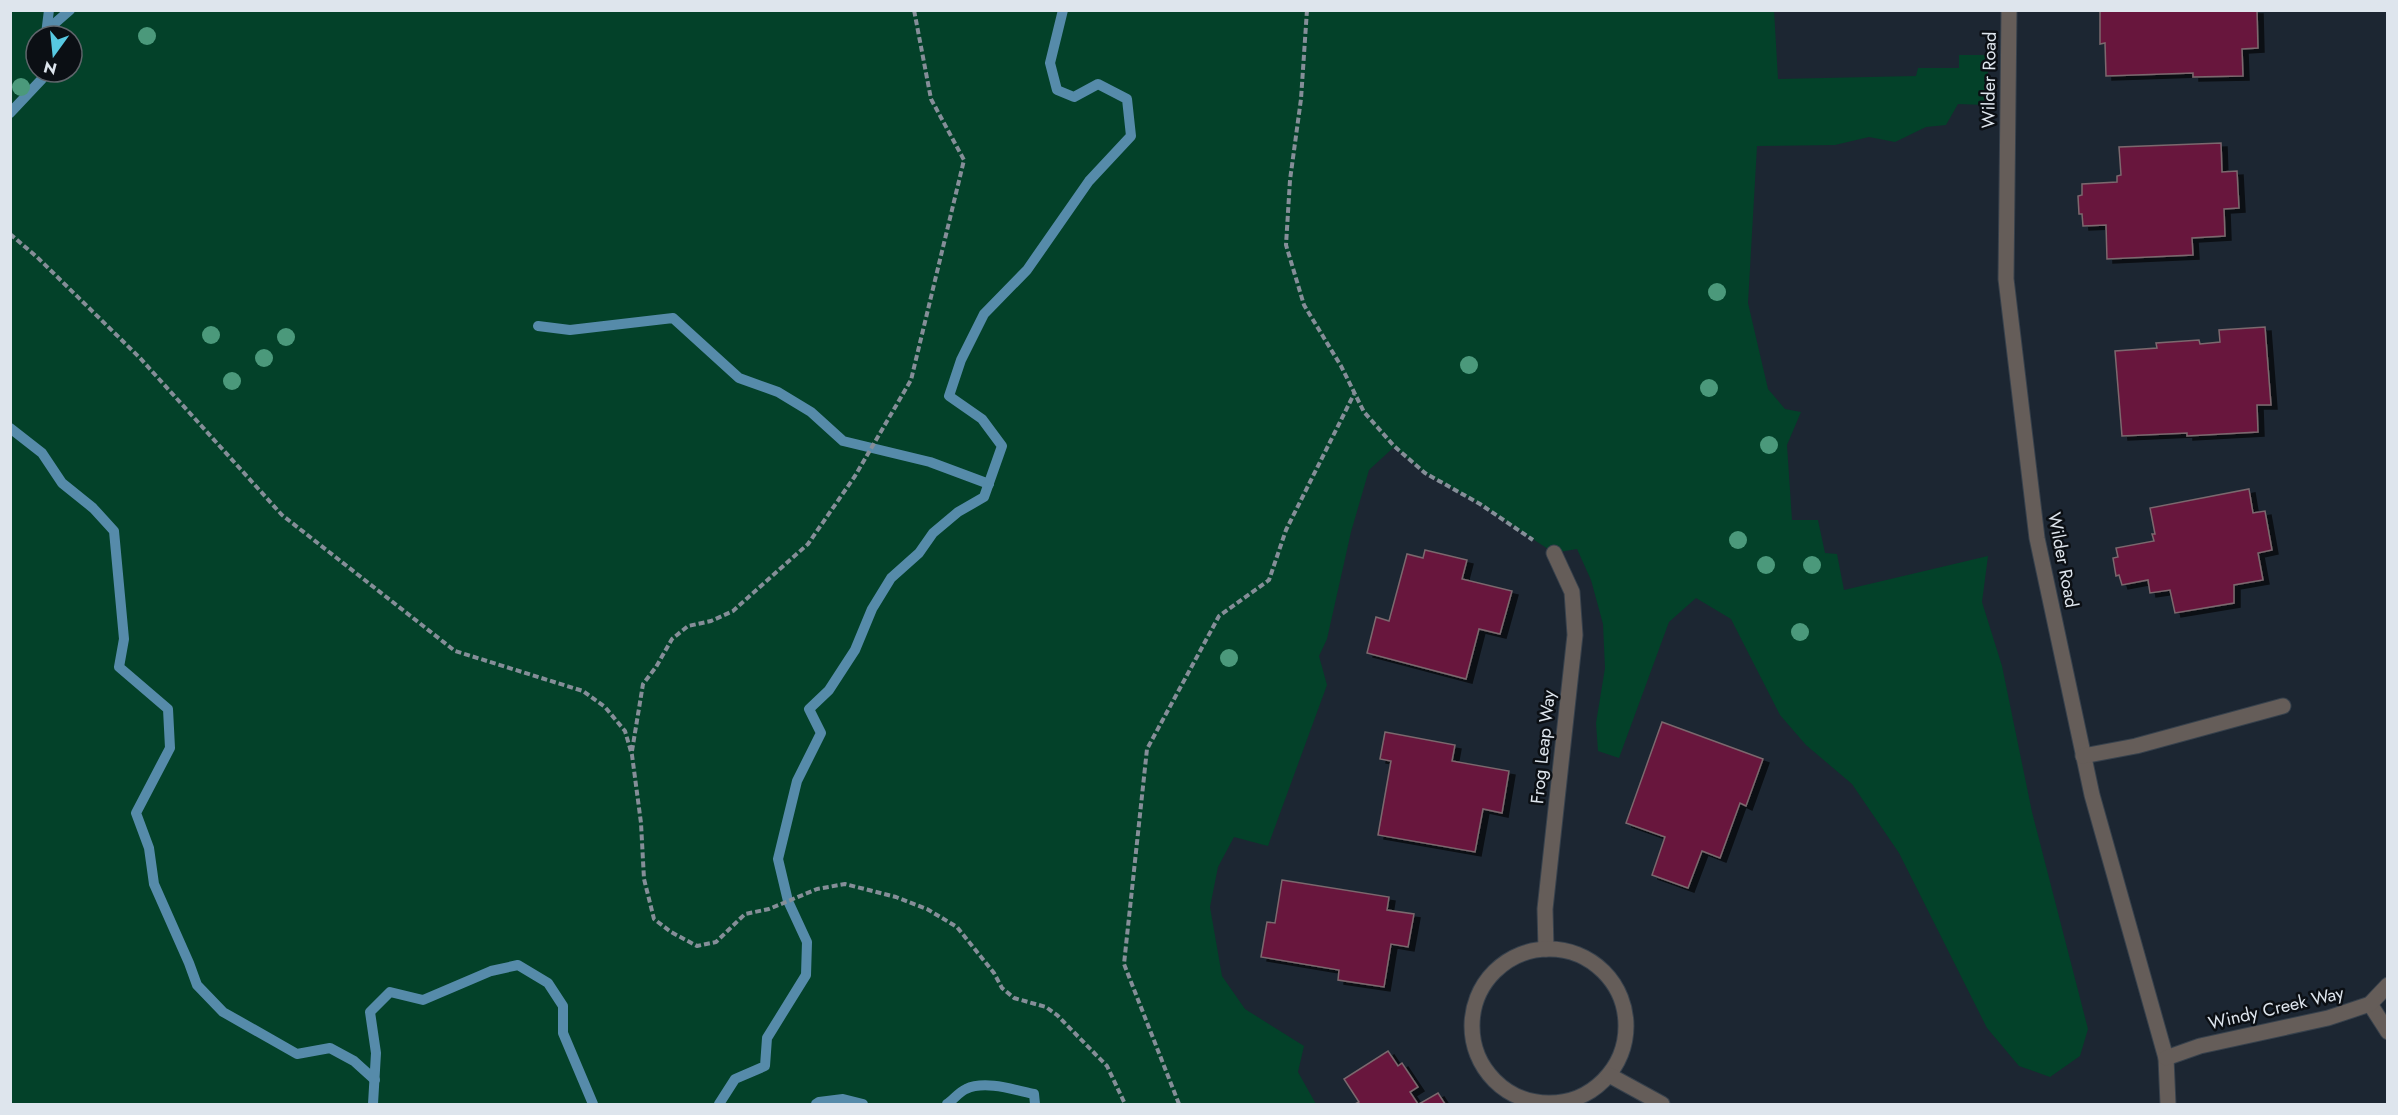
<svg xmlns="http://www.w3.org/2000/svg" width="2398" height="1115" font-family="Jost,sans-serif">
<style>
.green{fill:#034129;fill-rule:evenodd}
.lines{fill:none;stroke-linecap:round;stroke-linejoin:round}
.stream{stroke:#568baa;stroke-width:10}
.building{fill:#68173d;stroke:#7b686e;stroke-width:1.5;filter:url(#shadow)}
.minor-casing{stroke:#37414c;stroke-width:17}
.path{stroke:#858e98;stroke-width:4;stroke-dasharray:6 3;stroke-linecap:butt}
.minor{stroke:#655d59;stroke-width:15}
.tree{fill:#4b997b}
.labels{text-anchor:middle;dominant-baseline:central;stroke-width:5;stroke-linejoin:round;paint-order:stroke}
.street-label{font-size:18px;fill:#dee5ed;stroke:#0b0f14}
</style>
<defs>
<filter id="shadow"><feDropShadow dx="6" dy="4" stdDeviation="0" flood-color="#0009"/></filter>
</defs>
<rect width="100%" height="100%" fill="#1c2632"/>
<path class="green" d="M 1774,10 L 1778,79 L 1916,76 L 1918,68 L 1959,68 L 1959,55 L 1989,55 L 1986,105 L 1958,104 L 1946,125 L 1926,127 L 1895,142 L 1869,137 L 1835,145 L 1757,146 L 1748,303 L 1768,389 L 1785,409 L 1801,412 L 1787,445 L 1792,520 L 1818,520 L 1825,553 L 1837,554 L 1844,590 L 1988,556 L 1982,602 L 2002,666 L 2032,812 L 2088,1029 L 2080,1056 L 2050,1077 L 2019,1066 L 1987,1028 L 1899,853 L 1852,784 L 1806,745 L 1780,715 L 1731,619 L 1696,598 L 1669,622 L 1619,758 L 1598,751 L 1596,723 L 1605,668 L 1603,624 L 1591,580 L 1577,549 L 1554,553 L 1480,504 L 1425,473 L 1394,447 L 1369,470 L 1351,532 L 1327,639 L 1319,656 L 1327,685 L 1268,846 L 1234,837 L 1218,867 L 1210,907 L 1222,976 L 1245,1009 L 1304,1046 L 1298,1072 L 1316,1104 L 11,1104 L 10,11 ZM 36,36 L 72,36 L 72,72 L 36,72 Z"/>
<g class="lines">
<g class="stream">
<path d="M 46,31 L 70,10"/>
<path d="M 46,34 L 49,10"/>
<path d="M 10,113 L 42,79 L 42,72"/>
<path d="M 538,326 L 570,330 L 673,318 L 739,378 L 778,392 L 811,412 L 843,441 L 930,462 L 989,484"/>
<path d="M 10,428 L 42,453 L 62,483 L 93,508 L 114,531 L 124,639 L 119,667 L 168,709 L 170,748 L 136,813 L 149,848 L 154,884 L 189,963 L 197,985 L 223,1012 L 297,1054 L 330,1048 L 354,1061 L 375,1080"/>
<path d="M 373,1104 L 376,1053 L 370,1012 L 390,992 L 423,1000 L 491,971 L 518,965 L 548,983 L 563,1006 L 563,1033 L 593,1104"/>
<path d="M 719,1104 L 735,1079 L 765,1066 L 767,1038 L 806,975 L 807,942 L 788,901 L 778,859 L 797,781 L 821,733 L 809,709 L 829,690 L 855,650 L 872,609 L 891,578 L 919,553 L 933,533 L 958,512 L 984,497 L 1002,446 L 982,419 L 949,396 L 961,360 L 984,314 L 1027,270 L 1089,181 L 1131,136 L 1127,99 L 1098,84 L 1074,97 L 1057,90 L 1050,63 L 1063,10"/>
<path d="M 816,1104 L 819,1102 L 843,1099 L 863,1104"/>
<path d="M 947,1104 C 953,1100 959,1092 966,1089 C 985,1080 1015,1090 1034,1094 L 1035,1104"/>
</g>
</g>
<g class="building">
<path d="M 2100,10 L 2257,10 L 2258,48 L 2242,49 L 2243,76 L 2193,77 L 2193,73 L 2106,76 L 2105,43 L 2100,44 Z"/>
<path d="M 2221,143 L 2222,172 L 2237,171 L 2239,208 L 2224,209 L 2225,236 L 2192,238 L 2193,255 L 2107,259 L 2106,225 L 2083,226 L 2082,214 L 2079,214 L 2078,196 L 2082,195 L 2082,184 L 2117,182 L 2117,176 L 2121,175 L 2119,147 Z"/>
<path d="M 2265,327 L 2271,405 L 2257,405 L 2258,432 L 2187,436 L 2187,433 L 2122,436 L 2115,351 L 2157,348 L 2156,343 L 2199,340 L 2200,344 L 2220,342 L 2219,330 Z"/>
<path d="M 2249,489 L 2253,513 L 2265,511 L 2272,550 L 2258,553 L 2263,580 L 2234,585 L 2234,603 L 2175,613 L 2170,590 L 2150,593 L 2148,580 L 2122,585 L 2119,575 L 2116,576 L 2113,558 L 2118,557 L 2116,548 L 2154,541 L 2152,534 L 2155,534 L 2150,508 Z"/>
<path d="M 1425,550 L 1467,560 L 1462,579 L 1512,591 L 1500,634 L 1479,629 L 1466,679 L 1367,653 L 1376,617 L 1389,621 L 1407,554 L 1423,558 Z"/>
<path d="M 1662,722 L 1763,759 L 1746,806 L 1740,803 L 1720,858 L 1702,851 L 1688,888 L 1652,875 L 1665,837 L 1626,823 Z"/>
<path d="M 1385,732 L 1455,745 L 1452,761 L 1509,771 L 1502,813 L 1483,809 L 1475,852 L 1378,835 L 1391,761 L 1380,759 Z"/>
<path d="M 1282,880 L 1389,897 L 1387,910 L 1414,914 L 1408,947 L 1391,944 L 1384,987 L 1338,980 L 1339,970 L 1261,957 L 1267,922 L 1275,923 Z"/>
<path d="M 1388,1051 L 1398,1066 L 1402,1063 L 1418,1087 L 1410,1092 L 1418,1104 L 1355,1104 L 1359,1102 L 1344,1079 Z"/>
<path d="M 1438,1093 L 1445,1104 L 1419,1104 Z"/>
</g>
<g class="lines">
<g class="minor-casing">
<g id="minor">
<path d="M 2009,10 L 2006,279 L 2037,538 L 2092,795 L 2166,1058 L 2168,1104"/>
<path d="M 2083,756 L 2136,746 L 2283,706"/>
<path d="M 1546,949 L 1545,909 L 1575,635 L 1572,592 L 1554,553"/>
<circle cx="1549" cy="1026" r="77"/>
<path d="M 2370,1004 L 2388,1032"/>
<path d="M 2166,1058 L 2200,1046 L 2328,1018 L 2370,1004 L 2388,985"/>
<path d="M 1609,1075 L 1662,1104"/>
</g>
</g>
<g class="path">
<path d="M 1307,10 L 1301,99 L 1290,180 L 1286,245 L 1304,305 L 1341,366 L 1364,412 L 1394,446 L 1425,473 L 1480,504 L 1533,540"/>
<path d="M 10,234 L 37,257 L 140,358 L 282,515 L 455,651 L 583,691 L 605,707 L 625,731 L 632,755 L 641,823 L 644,879 L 654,919 L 671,932 L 697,946 L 716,942 L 745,914 L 769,909 L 817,889 L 845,884 L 896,897 L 927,909 L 957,927 L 994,973 L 1002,988 L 1014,998 L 1046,1007 L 1057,1015 L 1107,1066 L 1125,1104"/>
<path d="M 632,751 L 643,684 L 656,667 L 672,639 L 688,626 L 711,621 L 733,611 L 808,544 L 855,476 L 911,380 L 964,160 L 931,99 L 914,10"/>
<path d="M 1179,1104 L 1124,964 L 1147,749 L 1219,616 L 1269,580 L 1286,530 L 1354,394"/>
</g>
<use href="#minor" class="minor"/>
</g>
<g class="tree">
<circle cx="147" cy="36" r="9"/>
<circle cx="21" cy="87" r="9"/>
<circle cx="1717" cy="292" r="9"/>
<circle cx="211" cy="335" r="9"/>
<circle cx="286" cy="337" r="9"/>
<circle cx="264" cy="358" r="9"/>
<circle cx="1469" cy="365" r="9"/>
<circle cx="232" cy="381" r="9"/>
<circle cx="1709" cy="388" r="9"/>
<circle cx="1769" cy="445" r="9"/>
<circle cx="1738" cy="540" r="9"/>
<circle cx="1766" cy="565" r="9"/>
<circle cx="1812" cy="565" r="9"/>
<circle cx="1800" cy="632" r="9"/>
<circle cx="1229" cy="658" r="9"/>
</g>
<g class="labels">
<g class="street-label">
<text transform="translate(1989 80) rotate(-89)">Wilder Road</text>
<text transform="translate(2063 560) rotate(79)">Wilder Road</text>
<text transform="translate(1543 747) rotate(-84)">Frog Leap Way</text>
<text transform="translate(2276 1008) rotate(-13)">Windy Creek Way</text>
</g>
</g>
<rect width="2398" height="1115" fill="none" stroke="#dee5ed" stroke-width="24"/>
<g transform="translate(54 54) rotate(195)"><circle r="28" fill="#0b0f14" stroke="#5f656b" stroke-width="1.5"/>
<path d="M0-4.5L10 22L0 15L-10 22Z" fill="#57c9e2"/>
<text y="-9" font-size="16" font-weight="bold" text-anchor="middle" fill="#dee5ed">N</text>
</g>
</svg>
